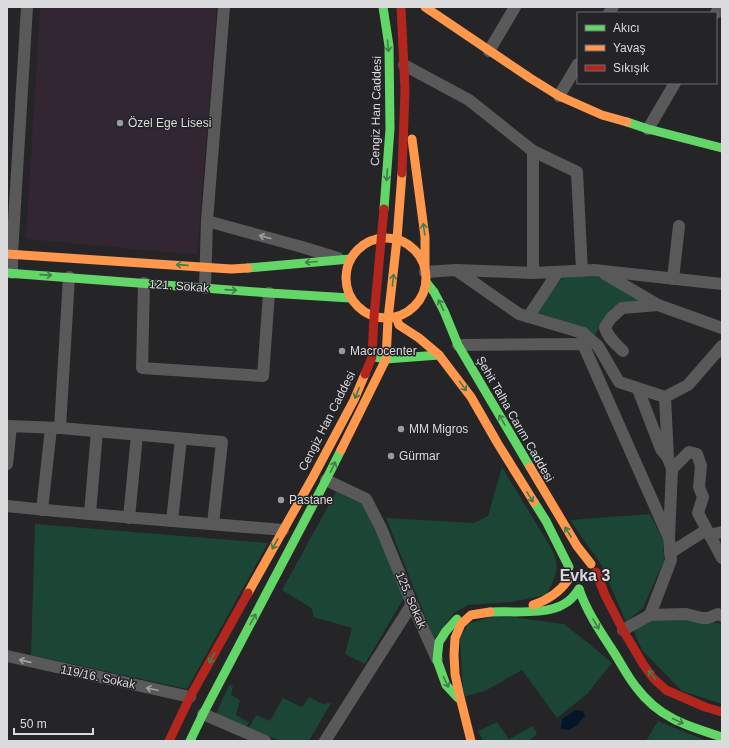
<svg xmlns="http://www.w3.org/2000/svg" width="729" height="748" font-family="Arial,sans-serif">
<style>
.education{fill:#312632}
.green{fill:#1b4534}
.water{fill:#031528}
.lines{fill:none;stroke-linecap:round;stroke-linejoin:round}
.street{stroke:#59595a;stroke-width:12}
.fast{stroke:#63d668;stroke-width:9}
.slow{stroke:#ff974d;stroke-width:9}
.jam{stroke:#b3261e;stroke-width:9}
.oneway{stroke:#447c48}
.oneway2{stroke:#a0a0a2}
.poi-dot{fill:#9b9a9d;stroke:#242327;stroke-width:1.5}
.labels{text-anchor:middle;dominant-baseline:central;stroke-width:3;stroke-linejoin:round;paint-order:stroke}
.street-label{font-size:12px;fill:#dbdadd;stroke:#242327}
.poi-label{font-size:12px;fill:#dbdadd;stroke:#242327;text-anchor:start}
.district-label{font-size:16px;font-weight:bold;fill:#dbdadd;stroke:#242327}
</style>
<rect width="100%" height="100%" fill="#252426"/>
<path class="education" d="M 40,7 L 217,7 L 197,255 L 26,239 Z"/>
<g class="green">
<path d="M 600,276 L 643,300 L 630,302 L 612,308 L 595,335 L 575,325 L 535,314 L 563,277 Z"/>
<path d="M 502,467 L 553,551 C 554,555 556,558 556,561 C 559,572 551,586 546,595 L 511,602 L 468,605 L 454,613 L 434,639 L 386,518 L 474,523 L 488,516 Z"/>
<path d="M 336,492 L 366,506 L 405,596 L 365,664 L 345,654 L 352,628 L 313,617 L 313,612 L 311,608 L 282,590 Z"/>
<path d="M 650,514 L 663,540 L 664,561 L 643,608 L 626,622 L 602,566 L 570,520 Z"/>
<path d="M 35,524 L 268,543 L 187,689 L 31,655 Z"/>
<path d="M 496,615 L 564,624 L 587,642 L 612,663 L 587,694 L 557,718 L 522,670 L 485,691 L 463,697 L 460,638 L 468,624 Z"/>
<path d="M 683,617 L 722,624 L 722,704 L 682,691 L 642,650 L 633,629 L 652,618 Z"/>
<path d="M 229,685 L 233,686 L 231,695 L 240,700 L 236,715 L 249,722 L 246,728 L 216,714 Z"/>
<path d="M 309,697 L 323,704 L 331,703 L 309,741 L 281,741 L 248,729 L 256,715 L 270,721 L 283,698 L 302,707 Z"/>
<path d="M 658,721 L 707,741 L 646,741 Z"/>
<path d="M 497,722 L 509,739 L 533,726 L 537,734 L 529,741 L 483,741 L 478,731 Z"/>
</g>
<path class="water" d="M 576,710 L 583,711 L 585,716 L 577,725 L 569,730 L 561,729 L 562,719 Z"/>
<g class="lines">
<g class="street">
<path d="M 609,13 L 613,7"/>
<path d="M 716,13 L 720,7"/>
<path d="M 489,51 L 515,7"/>
<path d="M 404,65 L 469,100 L 533,151 L 533,273"/>
<path d="M 559,96 L 578,64"/>
<path d="M 648,129 L 675,83"/>
<path d="M 533,151 L 577,172 L 582,271"/>
<path d="M 207,221 L 302,247 L 338,258"/>
<path d="M 456,270 L 519,314 L 583,333 L 583,339"/>
<path d="M 425,272 L 456,270 L 533,273 L 594,270 L 722,284"/>
<path d="M 12,273 L 12,254 L 27,7"/>
<path d="M 605,274 L 658,305 L 722,328"/>
<path d="M 673,279 L 679,226"/>
<path d="M 144,283 L 142,368 L 263,376 L 269,293"/>
<path d="M 205,288 L 207,221 L 224,7"/>
<path d="M 528,317 L 558,272"/>
<path d="M 583,333 L 598,346 L 619,382 L 665,397 L 688,385 L 722,346"/>
<path d="M 458,345 L 583,344 L 669,538"/>
<path d="M 623,351 C 616,344 607,337 605,327 L 611,318 L 622,308 L 658,305"/>
<path d="M 638,389 L 661,449 L 668,458 L 672,469 L 669,538 L 671,560 L 650,615"/>
<path d="M 665,397 L 668,458"/>
<path d="M 7,426 L 60,428 L 222,442 L 213,524"/>
<path d="M 60,428 L 69,277"/>
<path d="M 7,464 L 11,426"/>
<path d="M 672,469 L 689,452 L 697,454 L 701,466 L 699,487 L 703,497 L 698,513 L 722,558"/>
<path d="M 326,480 L 366,499 L 381,528 L 412,604 L 437,659"/>
<path d="M 7,506 C 99,516 191,522 283,530"/>
<path d="M 42,510 L 51,428"/>
<path d="M 90,514 L 97,431"/>
<path d="M 129,518 L 137,435"/>
<path d="M 172,521 L 181,439"/>
<path d="M 709,535 L 722,532"/>
<path d="M 670,553 L 706,530"/>
<path d="M 623,630 L 650,615 L 686,614 L 702,618 L 708,618 L 718,614 L 722,616"/>
<path d="M 7,656 L 190,697"/>
<path d="M 203,714 L 265,741"/>
<path d="M 325,741 L 412,604"/>
</g>
<g class="fast">
<path d="M 383,7 L 389,46 L 390,129 L 384,209"/>
<path d="M 627,122 L 648,129 L 722,148"/>
<path d="M 248,268 L 350,259"/>
<path d="M 7,273 L 269,293 L 350,298"/>
<path d="M 426,282 L 434,292 L 444,311 L 458,345 L 530,467"/>
<path d="M 375,357 L 386,359 L 439,355"/>
<path d="M 534,502 L 546,521 L 569,567"/>
<path d="M 579,589 C 587,612 600,631 613,651 C 621,663 627,676 636,687 C 659,718 687,726 722,737"/>
<path d="M 490,612 C 511,611 547,615 564,604 C 570,601 575,595 579,589"/>
<path d="M 457,619 L 446,631 L 439,642 L 437,660 L 446,685 L 458,698"/>
<path d="M 190,741 L 203,714 L 326,480 L 341,450"/>
</g>
<g class="slow">
<path d="M 425,7 L 530,78 L 559,96 L 602,115 L 627,122"/>
<path d="M 412,139 L 425,237 L 425,266"/>
<circle cx="386" cy="278" r="40"/>
<path d="M 7,254 L 231,269 L 248,268"/>
<path d="M 396,317 L 399,325 L 419,338 L 439,355 L 471,397 L 498,444 L 534,502"/>
<path d="M 341,450 L 386,359 L 388,319 L 397,239 L 402,173"/>
<path d="M 530,467 L 577,546 L 591,564"/>
<path d="M 248,593 L 313,477 L 354,400 L 365,374"/>
<path d="M 533,605 C 548,600 559,593 568,580"/>
<path d="M 471,741 L 459,693 L 455,674 L 454,655 L 455,638 L 461,624 L 471,615 L 490,612"/>
</g>
<g class="jam">
<path d="M 401,7 L 405,90 L 402,173"/>
<path d="M 365,374 L 372,357 L 374,317 L 384,209"/>
<path d="M 596,572 L 605,595 L 623,630 L 643,664 L 653,678 L 666,690 L 705,707 L 722,712"/>
<path d="M 169,741 L 190,697 L 248,593"/>
</g>
</g>
<defs><path id="oneway-shaft" d="M-6 0H5M1.5-3L5.5 0L1.5 3" fill="none" stroke-width="1.6" stroke-linecap="round" stroke-linejoin="round"/></defs>
<g class="oneway">
<use href="#oneway-shaft" transform="translate(388 46) rotate(85)"/>
<use href="#oneway-shaft" transform="translate(387 175) rotate(94)"/>
<use href="#oneway-shaft" transform="translate(424 229) rotate(-98)"/>
<use href="#oneway-shaft" transform="translate(311 262) rotate(175)"/>
<use href="#oneway-shaft" transform="translate(182 265) rotate(-176)"/>
<use href="#oneway-shaft" transform="translate(46 275) rotate(4)"/>
<use href="#oneway-shaft" transform="translate(393 280) rotate(-84)"/>
<use href="#oneway-shaft" transform="translate(231 290) rotate(4)"/>
<use href="#oneway-shaft" transform="translate(441 305) rotate(-116)"/>
<use href="#oneway-shaft" transform="translate(463 386) rotate(54)"/>
<use href="#oneway-shaft" transform="translate(357 393) rotate(112)"/>
<use href="#oneway-shaft" transform="translate(502 420) rotate(-120)"/>
<use href="#oneway-shaft" transform="translate(333 467) rotate(-64)"/>
<use href="#oneway-shaft" transform="translate(530 497) rotate(58)"/>
<use href="#oneway-shaft" transform="translate(568 532) rotate(-122)"/>
<use href="#oneway-shaft" transform="translate(275 544) rotate(119)"/>
<use href="#oneway-shaft" transform="translate(253 619) rotate(-62)"/>
<use href="#oneway-shaft" transform="translate(596 624) rotate(60)"/>
<use href="#oneway-shaft" transform="translate(212 658) rotate(119)"/>
<use href="#oneway-shaft" transform="translate(652 675) rotate(-129)"/>
<use href="#oneway-shaft" transform="translate(446 682) rotate(64)"/>
<use href="#oneway-shaft" transform="translate(678 721) rotate(25)"/>
</g>
<g class="oneway2">
<use href="#oneway-shaft" transform="translate(265 237) rotate(-165)"/>
<use href="#oneway-shaft" transform="translate(25 661) rotate(-167)"/>
<use href="#oneway-shaft" transform="translate(152 689) rotate(-168)"/>
</g>
<g class="poi-dot">
<circle cx="120" cy="123" r="4"/>
<circle cx="342" cy="351" r="4"/>
<circle cx="401" cy="429" r="4"/>
<circle cx="391" cy="456" r="4"/>
<circle cx="281" cy="500" r="4"/>
</g>
<g class="labels">
<g class="street-label">
<text transform="translate(376 111) rotate(-89)">Cengiz Han Caddesi</text>
<text transform="translate(179 286) rotate(4)">121. Sokak</text>
<text transform="translate(515 419) rotate(60)">Şehit Talha Carım Caddesi</text>
<text transform="translate(327 421) rotate(-63)">Cengiz Han Caddesi</text>
<text transform="translate(411 600) rotate(67)">125. Sokak</text>
<text transform="translate(98 677) rotate(12)">119/16. Sokak</text>
</g>
<g class="poi-label">
<text x="128" y="123">Özel Ege Lisesi</text>
<text x="350" y="351">Macrocenter</text>
<text x="409" y="429">MM Migros</text>
<text x="399" y="456">Gürmar</text>
<text x="289" y="500">Pastane</text>
</g>
<g class="district-label">
<text x="585" y="575">Evka 3</text>
</g>
</g>
<rect width="729" height="748" fill="none" stroke="#dbdadd" stroke-width="16"/>
<rect x="577" y="12" width="140" height="72" fill="#242327" stroke="#6d6c70"/>
<rect x="585" y="25" width="20" height="6" fill="#63d668" stroke="#6d6c70"/>
<text x="613" y="32" font-size="12" fill="#dbdadd">Akıcı</text>
<rect x="585" y="45" width="20" height="6" fill="#ff974d" stroke="#6d6c70"/>
<text x="613" y="52" font-size="12" fill="#dbdadd">Yavaş</text>
<rect x="585" y="65" width="20" height="6" fill="#b3261e" stroke="#6d6c70"/>
<text x="613" y="72" font-size="12" fill="#dbdadd">Sıkışık</text>
<path d="M14 728v6h79v-6" fill="none" stroke="#dbdadd" stroke-width="2"/>
<text x="20" y="728" font-size="12" fill="#dbdadd" stroke="#242327" stroke-width="3" paint-order="stroke">50 m</text>
</svg>
